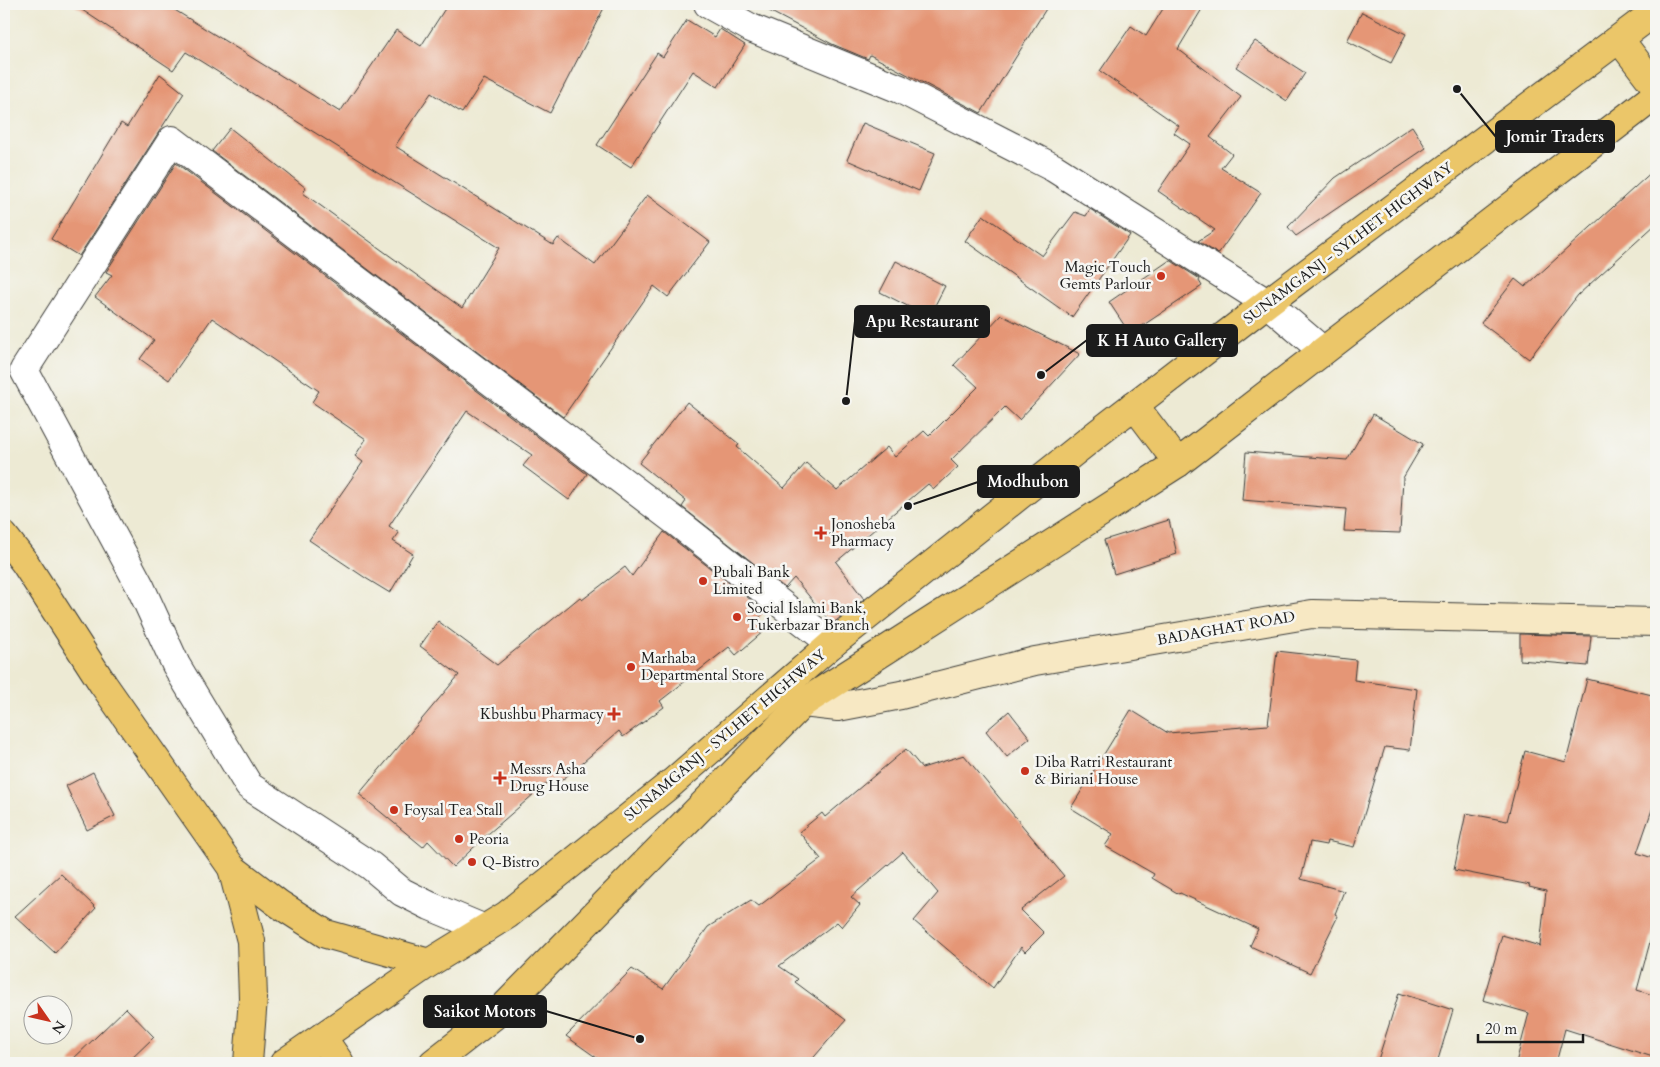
<svg xmlns="http://www.w3.org/2000/svg" width="1660" height="1067" font-family="Cardo,serif">
<style>
.building{fill:#e59676}
.lines{fill:none;stroke-linecap:round;stroke-linejoin:round}
.street-casing{stroke:#3b3b38;stroke-width:30}
.secondary-casing{stroke:#3b3b38;stroke-width:30}
.primary-casing{stroke:#3b3b38;stroke-width:30}
.street{stroke:#fff;stroke-width:28}
.secondary{stroke:#f7e8c3;stroke-width:28}
.primary{stroke:#ebc669;stroke-width:28}
.poi-dot{fill:#c8321e;stroke:#f6f6f2;stroke-width:2}
.labels{text-anchor:middle;dominant-baseline:central;stroke-width:5;stroke-linejoin:round;paint-order:stroke}
.street-label{font-size:15px;fill:#1c1c1c;stroke:#f6f6f2}
.poi-label{font-size:15px;fill:#1c1c1c;stroke:#f6f6f2;text-anchor:start}
.leader{fill:none;stroke:#1c1c1c;stroke-width:2}
.callout-dot{fill:#1c1c1c;stroke:#f6f6f2;stroke-width:2}
.callout{fill:#1c1c1c;stroke:#1c1c1c;stroke-width:2}
.callout-label{font-size:16px;text-anchor:middle;font-weight:bold;fill:#fff}
</style>
<rect width="100%" height="100%" fill="#f6f6f2"/>
<filter id="ink" filterUnits="userSpaceOnUse"><feTurbulence type="fractalNoise" baseFrequency=".02" numOctaves="2"/><feDisplacementMap in="SourceGraphic" scale="10" xChannelSelector="R" yChannelSelector="G"/><feConvolveMatrix kernelMatrix="1 2 1 2 8 2 1 2 1" color-interpolation-filters="sRGB"/></filter>
<filter id="wash" filterUnits="userSpaceOnUse"><feTurbulence type="fractalNoise" baseFrequency=".0096" numOctaves="4" result="noise"/><feDisplacementMap in="SourceGraphic" scale="20" xChannelSelector="R" yChannelSelector="G"/><feGaussianBlur stdDeviation="1.12" result="paint"/><feColorMatrix in="noise" values="0 0 0 0 0 0 0 0 0 0 0 0 0 0 0 0 0 1.4 0 .05"/><feComposite in="paint" operator="in"/></filter>
<g filter="url(#wash)">
<rect width="100%" height="100%" fill="#edead4"/>
<g id="blocks">
<g class="building">
<path d="M 73,4 L 165,4 L 340,112 L 396,30 L 421,46 L 448,4 L 606,4 L 550,113 L 484,79 L 462,113 L 431,93 L 395,146 L 553,245 L 558,238 L 595,265 L 647,195 L 710,242 L 668,297 L 654,286 L 563,417 L 212,151 L 230,128 L 306,188 L 303,193 L 462,308 L 499,248 L 186,52 L 173,70 Z"/>
<path d="M 756,4 L 1049,4 L 981,113 L 870,55 L 868,59 L 832,44 Z"/>
<path d="M 1166,4 L 1205,4 L 1178,49 L 1241,97 L 1210,137 L 1232,154 L 1221,168 L 1261,193 L 1218,254 L 1198,241 L 1215,230 L 1158,191 L 1190,144 L 1174,133 L 1179,126 L 1100,71 L 1131,26 L 1146,36 Z"/>
<path d="M 1362,12 L 1406,34 L 1391,63 L 1347,41 Z"/>
<path d="M 687,20 L 715,37 L 720,29 L 745,45 L 718,87 L 693,71 L 631,167 L 597,145 L 657,53 L 663,57 Z"/>
<path d="M 1255,41 L 1305,73 L 1287,101 L 1236,67 Z"/>
<path d="M 160,74 L 184,93 L 79,256 L 51,239 L 121,123 L 127,127 Z"/>
<path d="M 863,123 L 935,153 L 919,191 L 847,160 Z"/>
<path d="M 1412,126 L 1426,148 L 1296,236 L 1288,227 L 1335,178 Z"/>
<path d="M 176,163 L 587,474 L 569,500 L 523,466 L 532,455 L 467,411 L 389,526 L 399,533 L 393,541 L 413,554 L 390,593 L 367,579 L 309,540 L 363,462 L 355,456 L 366,439 L 312,402 L 319,391 L 212,318 L 169,380 L 140,359 L 154,340 L 95,297 L 112,275 L 106,272 Z"/>
<path d="M 1656,168 L 1656,224 L 1578,295 L 1529,359 L 1481,323 L 1515,279 L 1525,287 Z"/>
<path d="M 1090,209 L 1130,235 L 1072,317 L 965,241 L 983,215 L 1042,256 L 1075,212 L 1086,216 Z"/>
<path d="M 1170,260 L 1200,279 L 1199,281 L 1202,286 L 1130,334 L 1109,302 Z"/>
<path d="M 896,261 L 945,286 L 929,317 L 880,292 Z"/>
<path d="M 1001,315 L 1080,354 L 1019,420 L 1005,407 L 951,460 L 958,467 L 934,489 L 928,484 L 836,562 L 864,599 L 832,624 L 794,578 L 785,588 L 682,507 L 686,501 L 639,463 L 687,402 L 739,444 L 737,447 L 784,488 L 806,463 L 837,490 L 887,447 L 895,457 L 924,431 L 929,436 L 978,387 L 954,365 Z"/>
<path d="M 1373,414 L 1423,444 L 1403,478 L 1400,533 L 1344,531 L 1346,509 L 1242,500 L 1246,452 L 1347,460 Z"/>
<path d="M 1169,520 L 1177,554 L 1114,574 L 1104,540 Z"/>
<path d="M 664,532 L 765,611 L 756,621 L 764,631 L 736,655 L 729,647 L 660,701 L 664,707 L 623,737 L 619,731 L 555,786 L 550,780 L 488,834 L 453,867 L 428,841 L 423,847 L 359,794 L 459,675 L 420,646 L 438,621 L 497,665 L 580,597 L 582,600 L 625,567 L 632,576 Z"/>
<path d="M 1520,634 L 1591,636 L 1588,666 L 1520,660 Z"/>
<path d="M 1277,651 L 1356,660 L 1354,680 L 1417,689 L 1410,750 L 1385,747 L 1354,847 L 1327,841 L 1326,845 L 1310,842 L 1301,879 L 1344,891 L 1335,914 L 1338,916 L 1310,973 L 1250,946 L 1258,929 L 1180,893 L 1179,894 L 1152,878 L 1154,874 L 1105,846 L 1113,834 L 1071,808 L 1131,710 L 1168,733 L 1268,725 Z"/>
<path d="M 1587,679 L 1656,696 L 1656,798 L 1637,853 L 1656,859 L 1656,920 L 1637,990 L 1656,996 L 1656,1058 L 1565,1029 L 1556,1063 L 1516,1063 L 1529,1013 L 1483,1000 L 1502,935 L 1540,946 L 1546,891 L 1529,887 L 1530,885 L 1454,870 L 1466,813 L 1507,821 L 1525,751 L 1566,762 Z"/>
<path d="M 1009,711 L 1030,738 L 1007,757 L 986,731 Z"/>
<path d="M 906,749 L 922,768 L 964,755 L 1064,876 L 1021,910 L 1044,933 L 1025,952 L 1021,947 L 993,988 L 914,921 L 938,893 L 903,852 L 851,897 L 860,905 L 842,927 L 837,922 L 779,966 L 798,979 L 795,982 L 846,1020 L 809,1063 L 604,1063 L 566,1036 L 632,969 L 663,989 L 708,927 L 751,900 L 759,906 L 821,859 L 799,832 L 822,813 L 825,817 Z"/>
<path d="M 93,772 L 115,816 L 87,830 L 66,786 Z"/>
<path d="M 61,874 L 96,908 L 55,953 L 15,916 Z"/>
<path d="M 1399,993 L 1453,1010 L 1437,1063 L 1377,1063 Z"/>
<path d="M 126,1008 L 154,1037 L 127,1063 L 69,1063 Z"/>
</g>
</g>
</g>
<g filter="url(#ink)">
<use href="#blocks" fill-opacity="0" stroke="#3b3b38" stroke-width="1"/>
<g class="lines">
<g class="street-casing">
<g id="street">
<path d="M 708,4 L 751,28 L 900,89 L 1054,168 L 1267,303 L 1323,351"/>
<path d="M 485,929 L 430,906 L 402,892 L 371,866 L 249,786 L 176,665 L 140,586 L 24,370 L 172,140 L 678,523 L 832,644"/>
</g>
</g>
<g class="secondary-casing">
<path id="secondary" d="M 789,696 L 803,703 L 838,707 L 901,695 L 1035,661 L 1312,614 L 1656,622"/>
</g>
<g class="primary-casing">
<g id="primary">
<path d="M 1620,40 L 1656,87"/>
<path d="M 1134,405 L 1178,463"/>
<path d="M 4,536 L 25,563 L 103,684 L 232,868 L 279,904 L 326,934 L 429,963"/>
<path d="M 232,868 L 251,941 L 253,998 L 248,1063"/>
<path d="M 322,1037 L 340,1063"/>
<path d="M 284,1063 L 429,963 L 507,915 L 673,782 L 832,644 L 1098,433 L 1267,303 L 1656,11"/>
<path d="M 433,1063 L 500,1011 L 803,703 L 1178,463 L 1656,95"/>
</g>
</g>
<use href="#street" class="street"/>
<use href="#secondary" class="secondary"/>
<use href="#primary" class="primary"/>
</g>
</g>
<g class="poi-dot">
<circle cx="1161" cy="276" r="5"/>
<path d="M818.5 525.5h5v5h5v5h-5v5h-5v-5h-5v-5h5z"/>
<circle cx="703" cy="581" r="5"/>
<circle cx="737" cy="617" r="5"/>
<circle cx="631" cy="667" r="5"/>
<path d="M611.5 706.5h5v5h5v5h-5v5h-5v-5h-5v-5h5z"/>
<circle cx="1025" cy="771" r="5"/>
<path d="M497.5 770.5h5v5h5v5h-5v5h-5v-5h-5v-5h5z"/>
<circle cx="394" cy="810" r="5"/>
<circle cx="459" cy="839" r="5"/>
<circle cx="472" cy="862" r="5"/>
</g>
<g class="labels">
<g class="street-label">
<text transform="translate(1348 243) rotate(-37)">SUNAMGANJ - SYLHET HIGHWAY</text>
<text transform="translate(1226 628) rotate(-10)">BADAGHAT ROAD</text>
<text transform="translate(725 735) rotate(-40)">SUNAMGANJ - SYLHET HIGHWAY</text>
</g>
<g class="poi-label">
<text x="1151" y="267" text-anchor="end">Magic Touch<tspan x="1151" dy="17">Gemts Parlour</tspan></text>
<text x="831" y="524">Jonosheba<tspan x="831" dy="17">Pharmacy</tspan></text>
<text x="713" y="572">Pubali Bank<tspan x="713" dy="17">Limited</tspan></text>
<text x="747" y="608">Social Islami Bank,<tspan x="747" dy="17">Tukerbazar Branch</tspan></text>
<text x="641" y="658">Marhaba<tspan x="641" dy="17">Departmental Store</tspan></text>
<text x="604" y="714" text-anchor="end">Kbushbu Pharmacy</text>
<text x="1035" y="762">Diba Ratri Restaurant<tspan x="1035" dy="17">&amp; Biriani House</tspan></text>
<text x="510" y="769">Messrs Asha<tspan x="510" dy="17">Drug House</tspan></text>
<text x="404" y="810">Foysal Tea Stall</text>
<text x="469" y="839">Peoria</text>
<text x="482" y="862">Q-Bistro</text>
</g>
</g>
<path class="leader" d="M1457 89L1496 137M846 401L855 321M1041 375L1087 340M908 506L978 482M640 1039L546 1011"/>
<g class="callout-dot">
<circle cx="1457" cy="89" r="5"/>
<circle cx="846" cy="401" r="5"/>
<circle cx="1041" cy="375" r="5"/>
<circle cx="908" cy="506" r="5"/>
<circle cx="640" cy="1039" r="5"/>
</g>
<g class="callout">
<rect x="1496" y="121" width="118" height="31" rx="5"/>
<rect x="855" y="306" width="134" height="31" rx="5"/>
<rect x="1087" y="325" width="150" height="31" rx="5"/>
<rect x="978" y="466" width="101" height="31" rx="5"/>
<rect x="424" y="996" width="122" height="31" rx="5"/>
</g>
<g class="callout-label">
<text x="1555" y="142">Jomir Traders</text>
<text x="922" y="327">Apu Restaurant</text>
<text x="1162" y="346">K H Auto Gallery</text>
<text x="1028" y="487">Modhubon</text>
<text x="485" y="1017">Saikot Motors</text>
</g>
<rect width="1660" height="1067" fill="none" stroke="#f6f6f2" stroke-width="20"/>
<g transform="translate(48 1020) rotate(124)"><circle r="24" fill="#f6f6f2" stroke="#9f9f9c"/>
<path d="M0-4L9 19L0 12L-9 19Z" fill="#c8321e"/>
<text y="-8" font-size="14" font-weight="bold" text-anchor="middle" fill="#1c1c1c">N</text>
</g>
<path d="M1478 1034v8h105v-8" fill="none" stroke="#1c1c1c" stroke-width="2.5"/>
<text x="1485" y="1034" font-size="15" fill="#1c1c1c" stroke="#f6f6f2" stroke-width="4" paint-order="stroke">20 m</text>
</svg>
